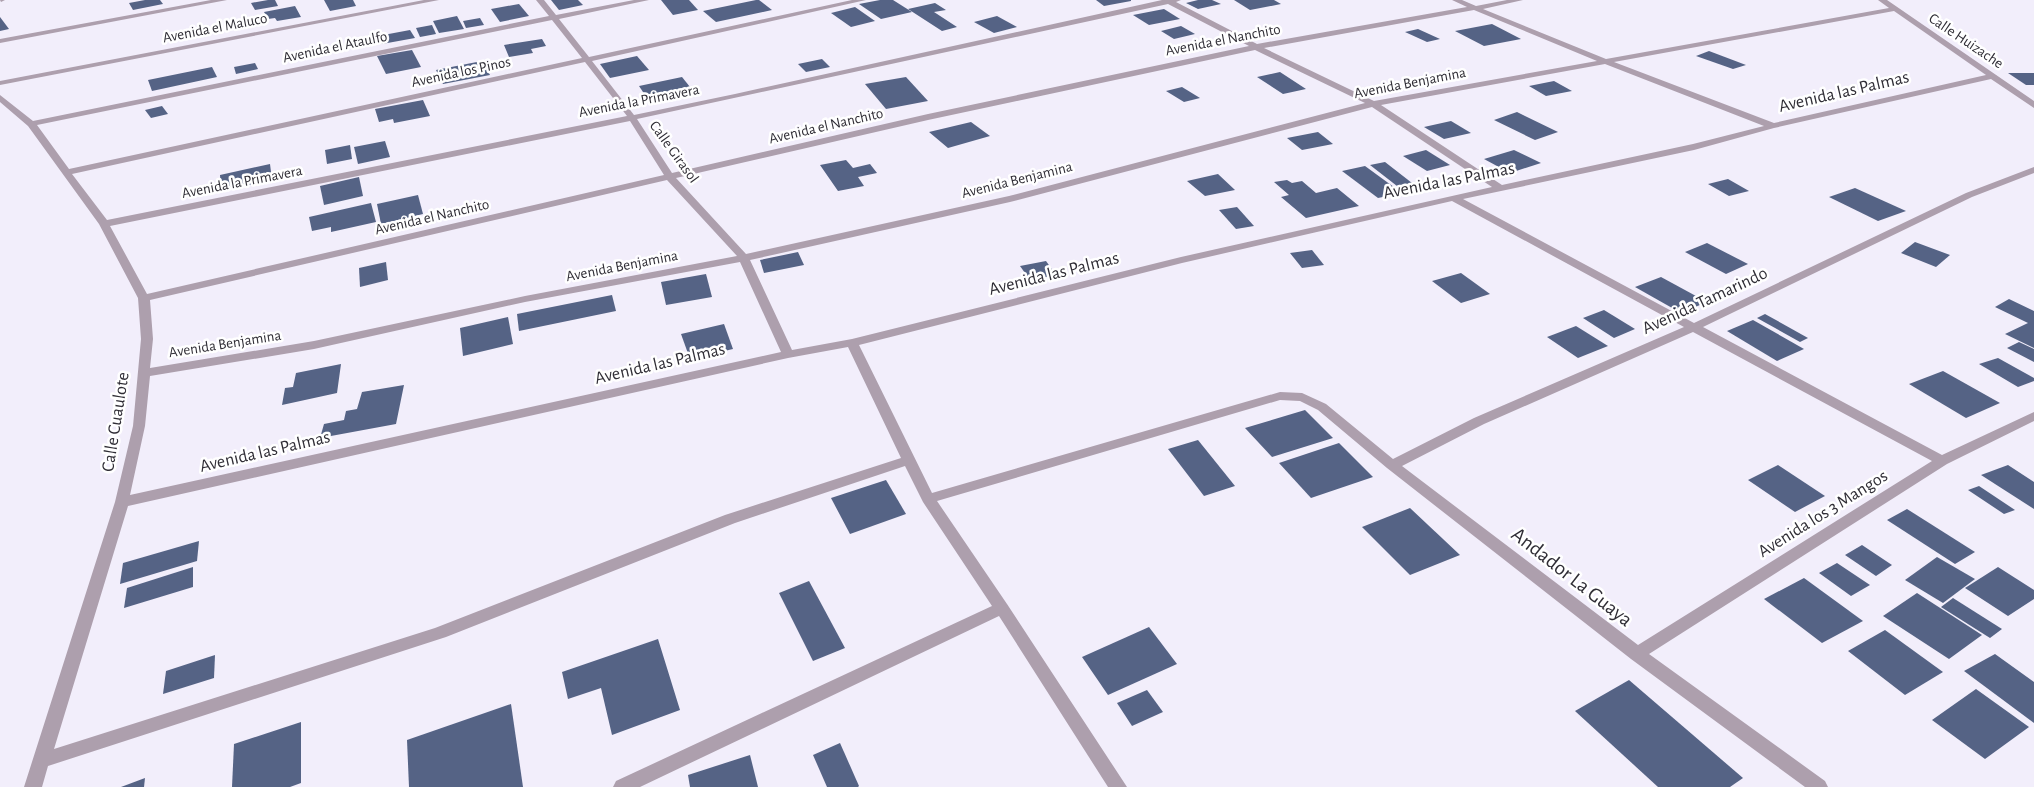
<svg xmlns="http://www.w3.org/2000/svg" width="2034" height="787" font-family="'Alegreya Sans',sans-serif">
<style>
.building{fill:#556385}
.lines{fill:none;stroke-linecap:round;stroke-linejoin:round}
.minor{fill:#ad9fad;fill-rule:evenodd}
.labels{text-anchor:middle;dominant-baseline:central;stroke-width:5;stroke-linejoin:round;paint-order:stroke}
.far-street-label{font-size:15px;fill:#302e36;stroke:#fff}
.street-label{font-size:18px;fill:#302e36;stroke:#fff}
.near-street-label{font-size:21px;fill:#302e36;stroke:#fff}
</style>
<rect width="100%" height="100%" fill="#f2eefb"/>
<g class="building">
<path d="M 145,0 L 160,0 L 163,4 L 133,10 L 129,3 Z"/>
<path d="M 268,0 L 275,0 L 278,6 L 255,10 L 251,3 Z"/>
<path d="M 324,0 L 353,0 L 356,6 L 330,11 Z"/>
<path d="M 551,0 L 578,0 L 583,5 L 559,10 Z"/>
<path d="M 661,0 L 689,0 L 698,10 L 673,15 Z"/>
<path d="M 756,0 L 759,0 L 772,10 L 716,22 L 703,11 Z"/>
<path d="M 880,0 L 893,0 L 912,12 L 881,19 L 859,4 Z"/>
<path d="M 1096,0 L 1131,0 L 1131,1 L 1104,6 Z"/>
<path d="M 1198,0 L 1212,0 L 1221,4 L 1198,9 L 1186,3 Z"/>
<path d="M 1234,0 L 1274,0 L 1281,4 L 1250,10 Z"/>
<path d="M 935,3 L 946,10 L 934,12 L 957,27 L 942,31 L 908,9 Z"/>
<path d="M 519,4 L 529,16 L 500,22 L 491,9 Z"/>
<path d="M 295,6 L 301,17 L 277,21 L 275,18 L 268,19 L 264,12 Z"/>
<path d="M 855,7 L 875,21 L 851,27 L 831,13 Z"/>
<path d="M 1164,9 L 1180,19 L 1149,25 L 1133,15 Z"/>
<path d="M 457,16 L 464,29 L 439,33 L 433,21 Z"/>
<path d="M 997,16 L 1017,27 L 994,33 L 974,22 Z"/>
<path d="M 0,17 L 9,29 L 0,31 Z"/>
<path d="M 480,18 L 484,25 L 466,28 L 463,21 Z"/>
<path d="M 1492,24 L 1521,39 L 1484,46 L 1455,31 Z"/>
<path d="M 432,25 L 436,34 L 420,37 L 416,28 Z"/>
<path d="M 1181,26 L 1195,34 L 1174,39 L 1161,31 Z"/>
<path d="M 1418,29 L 1440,39 L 1427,42 L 1405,32 Z"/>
<path d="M 410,30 L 415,38 L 382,44 L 378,36 Z"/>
<path d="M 542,39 L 546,46 L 531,49 L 533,53 L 509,57 L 504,45 Z"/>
<path d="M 1192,43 L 1201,50 L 1183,53 L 1174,47 Z"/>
<path d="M 412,50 L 421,67 L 386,74 L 377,56 Z"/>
<path d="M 1709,51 L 1746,65 L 1733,69 L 1696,56 Z"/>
<path d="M 637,56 L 649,70 L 610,78 L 600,64 Z"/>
<path d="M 822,59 L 830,67 L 806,72 L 798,64 Z"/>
<path d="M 482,61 L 490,75 L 443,84 L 436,70 Z"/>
<path d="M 255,63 L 258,69 L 236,74 L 234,67 Z"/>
<path d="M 212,67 L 217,77 L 152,91 L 148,80 Z"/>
<path d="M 1280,72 L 1306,89 L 1283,94 L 1257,77 Z"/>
<path d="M 2008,73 L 2034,73 L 2034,85 L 2026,85 Z"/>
<path d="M 682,77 L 694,92 L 649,101 L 639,86 Z"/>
<path d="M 906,77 L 928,101 L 886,109 L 865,84 Z"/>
<path d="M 1554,81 L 1572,91 L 1546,96 L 1529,86 Z"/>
<path d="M 1182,87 L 1200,98 L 1184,102 L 1166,91 Z"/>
<path d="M 423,100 L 430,116 L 394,123 L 393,119 L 379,122 L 375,109 Z"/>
<path d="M 162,106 L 168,114 L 151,118 L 145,110 Z"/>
<path d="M 1517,112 L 1558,132 L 1535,140 L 1494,120 Z"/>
<path d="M 1451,121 L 1471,133 L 1444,139 L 1424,127 Z"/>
<path d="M 971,122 L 990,136 L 948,148 L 929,132 Z"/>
<path d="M 1318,132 L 1333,144 L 1302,150 L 1287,138 Z"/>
<path d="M 385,141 L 390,157 L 358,164 L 354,147 Z"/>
<path d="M 350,145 L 352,159 L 327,164 L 325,150 Z"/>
<path d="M 1426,150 L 1450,165 L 1427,171 L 1403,156 Z"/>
<path d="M 1514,150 L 1541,163 L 1510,173 L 1484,159 Z"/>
<path d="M 846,160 L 853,168 L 870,164 L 877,173 L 858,177 L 864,186 L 838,191 L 820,165 Z"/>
<path d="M 1385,162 L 1412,183 L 1397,186 L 1370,165 Z"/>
<path d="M 270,164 L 272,180 L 221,191 L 220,175 Z"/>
<path d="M 1365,166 L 1402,193 L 1378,198 L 1342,171 Z"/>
<path d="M 1218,174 L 1235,190 L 1205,196 L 1187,181 Z"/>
<path d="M 359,177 L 363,196 L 324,205 L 320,186 Z"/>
<path d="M 1728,179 L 1749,191 L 1729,196 L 1708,184 Z"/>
<path d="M 1287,180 L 1292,183 L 1302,181 L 1316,193 L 1337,188 L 1359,206 L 1306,218 L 1281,197 L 1289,195 L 1274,182 Z"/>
<path d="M 1855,188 L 1906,211 L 1878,221 L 1829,197 Z"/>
<path d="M 418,195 L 423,214 L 381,224 L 377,204 Z"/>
<path d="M 371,203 L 376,222 L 331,232 L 331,227 L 312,231 L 309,217 Z"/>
<path d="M 1237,207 L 1254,226 L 1236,229 L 1219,210 Z"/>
<path d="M 1915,242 L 1950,255 L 1936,267 L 1901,253 Z"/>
<path d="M 1707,243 L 1748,264 L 1726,274 L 1685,252 Z"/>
<path d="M 1312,250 L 1324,265 L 1302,268 L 1290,253 Z"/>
<path d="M 798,252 L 804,265 L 764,273 L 760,260 Z"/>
<path d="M 1046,261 L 1056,275 L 1030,280 L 1020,266 Z"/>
<path d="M 386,262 L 388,280 L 360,287 L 359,268 Z"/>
<path d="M 1461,273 L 1490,294 L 1461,303 L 1432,281 Z"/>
<path d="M 706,274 L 712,297 L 666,305 L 661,282 Z"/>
<path d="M 1661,277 L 1707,302 L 1681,313 L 1635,287 Z"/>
<path d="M 612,295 L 616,311 L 519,331 L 517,314 Z"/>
<path d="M 2009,299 L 2034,311 L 2034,348 L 2005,334 L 2028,323 L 1995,307 Z"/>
<path d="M 1604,310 L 1635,329 L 1614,338 L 1583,318 Z"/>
<path d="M 1765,314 L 1808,338 L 1800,342 L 1757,318 Z"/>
<path d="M 508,317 L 513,344 L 463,356 L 460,328 Z"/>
<path d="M 1753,320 L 1804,349 L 1777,361 L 1727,331 Z"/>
<path d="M 724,324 L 733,349 L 690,359 L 681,334 Z"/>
<path d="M 1576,326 L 1608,346 L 1578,358 L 1547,337 Z"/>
<path d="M 2019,342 L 2034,349 L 2034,362 L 2007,348 Z"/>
<path d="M 1998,358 L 2034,378 L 2034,381 L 2018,387 L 1979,364 Z"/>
<path d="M 341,364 L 337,393 L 282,405 L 285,388 L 293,387 L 296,373 Z"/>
<path d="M 1943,371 L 2000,403 L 1966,418 L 1909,384 Z"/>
<path d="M 404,385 L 396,424 L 320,438 L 324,424 L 344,420 L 346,411 L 357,409 L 362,392 Z"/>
<path d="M 1305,410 L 1333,438 L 1272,457 L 1245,428 Z"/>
<path d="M 1198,440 L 1235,486 L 1204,496 L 1168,449 Z"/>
<path d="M 1339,443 L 1373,477 L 1311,498 L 1279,463 Z"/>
<path d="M 1778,465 L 1825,496 L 1795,512 L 1748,480 Z"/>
<path d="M 2008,465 L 2034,482 L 2034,509 L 1981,475 Z"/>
<path d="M 886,480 L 906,514 L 850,534 L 831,498 Z"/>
<path d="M 1979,486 L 2015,510 L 2004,514 L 1968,490 Z"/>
<path d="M 1410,508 L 1460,555 L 1410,575 L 1362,527 Z"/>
<path d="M 1907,509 L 1975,552 L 1955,564 L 1887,520 Z"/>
<path d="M 199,541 L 197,561 L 120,584 L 123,563 Z"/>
<path d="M 1862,545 L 1892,565 L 1876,576 L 1845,555 Z"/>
<path d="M 1937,557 L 1975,579 L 1943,603 L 1905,580 Z"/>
<path d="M 1837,563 L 1870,585 L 1851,596 L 1819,573 Z"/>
<path d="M 193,567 L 193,587 L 124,608 L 127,588 Z"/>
<path d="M 1998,567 L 2034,590 L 2034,599 L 2008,616 L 1965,588 Z"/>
<path d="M 1804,578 L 1863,621 L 1822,643 L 1764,599 Z"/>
<path d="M 809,581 L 845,648 L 813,661 L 779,593 Z"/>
<path d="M 1917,593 L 1982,635 L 1949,659 L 1883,616 Z"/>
<path d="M 1953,598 L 2002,629 L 1990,638 L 1941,607 Z"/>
<path d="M 1149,627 L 1177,664 L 1108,695 L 1082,657 Z"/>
<path d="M 1885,630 L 1943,672 L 1905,695 L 1848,651 Z"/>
<path d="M 658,639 L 680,710 L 612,735 L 601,688 L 568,699 L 562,672 Z"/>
<path d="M 1995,654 L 2034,682 L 2034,723 L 1964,671 Z"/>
<path d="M 215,655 L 214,678 L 163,694 L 166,671 Z"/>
<path d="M 1629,680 L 1743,778 L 1730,787 L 1658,787 L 1575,711 Z"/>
<path d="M 1976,689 L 2029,727 L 1985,759 L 1932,720 Z"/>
<path d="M 1147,690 L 1163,712 L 1132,726 L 1117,703 Z"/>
<path d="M 511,704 L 523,787 L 409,787 L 407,740 Z"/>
<path d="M 301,722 L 301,783 L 290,787 L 232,787 L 234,744 Z"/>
<path d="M 840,743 L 859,786 L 858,787 L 827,787 L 813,755 Z"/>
<path d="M 750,755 L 758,787 L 690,787 L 688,775 Z"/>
<path d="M 145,778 L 144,787 L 121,787 Z"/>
</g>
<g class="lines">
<g class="minor">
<path d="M 0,0 L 5,0 L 1,2 Z"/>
<path d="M 211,0 L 227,0 L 0,43 L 0,39 Z"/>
<path d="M 424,0 L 439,0 L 0,85 L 0,81 Z"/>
<path d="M 536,0 L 544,0 L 556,15 L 634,0 L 649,0 L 559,19 L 589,57 L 852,0 L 866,0 L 592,61 L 634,115 L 735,94 L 1162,0 L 1181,0 L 1176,2 L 1257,44 L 1467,7 L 1452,0 L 1462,0 L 1476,6 L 1507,0 L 1523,0 L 1483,9 L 1606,59 L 1889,8 L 1878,0 L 1887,0 L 2034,101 L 2034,108 L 1991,79 L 1774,128 L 1694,150 L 1463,199 L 1694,323 L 1966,193 L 2034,167 L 2034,173 L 1972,197 L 1703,327 L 1942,455 L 2034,412 L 2034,421 L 1947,464 L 1649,654 L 1825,781 L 1828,787 L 1805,787 L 1631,659 L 1387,468 L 1318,410 L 1300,401 L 1280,400 L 937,501 L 1007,604 L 1127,787 L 1108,787 L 999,616 L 640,787 L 613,787 L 616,781 L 992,606 L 923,502 L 905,466 L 735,523 L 446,637 L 48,766 L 42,787 L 24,787 L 115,502 L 133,426 L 141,339 L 138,298 L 99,224 L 28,126 L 0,102 L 0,95 L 33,121 L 549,16 ZM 1168,4 L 1249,46 L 928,114 L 672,173 L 637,119 ZM 1474,10 L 1597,61 L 1374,101 L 1264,48 ZM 1894,11 L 1986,75 L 1774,123 L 1614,62 ZM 552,20 L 582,58 L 69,169 L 37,125 ZM 1255,50 L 1365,103 L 1009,196 L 746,254 L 676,178 L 928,120 ZM 585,62 L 627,116 L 107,220 L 72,174 ZM 1605,64 L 1764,126 L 1693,144 L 1502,185 L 1381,105 ZM 1372,107 L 1492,187 L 1181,257 L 852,339 L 792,350 L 750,260 L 1010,202 ZM 630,121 L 664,175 L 147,294 L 110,226 ZM 667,180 L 737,256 L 525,296 L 314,341 L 150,368 L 153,339 L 150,300 ZM 1452,201 L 1684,327 L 1474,418 L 1393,459 L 1326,404 L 1302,393 L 1280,392 L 932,493 L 859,345 L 1182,263 ZM 740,262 L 781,352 L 130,495 L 145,426 L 150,376 L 314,349 L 525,302 ZM 1693,332 L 1932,461 L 1638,645 L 1402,466 L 1484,424 ZM 848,347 L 901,458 L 725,515 L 435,628 L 54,749 L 128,506 L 788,358 Z"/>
</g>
</g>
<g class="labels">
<g class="far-street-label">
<text transform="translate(215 28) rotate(-11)">Avenida el Maluco</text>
<text transform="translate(1223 40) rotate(-11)">Avenida el Nanchito</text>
<text transform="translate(1966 41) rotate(34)">Calle Huizache</text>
<text transform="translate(335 47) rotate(-12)">Avenida el Ataulfo</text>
<text transform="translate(461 72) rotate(-12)">Avenida los Pinos</text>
<text transform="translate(1410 83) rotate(-11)">Avenida Benjamina</text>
<text transform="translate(639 101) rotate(-11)">Avenida la Primavera</text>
<text transform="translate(826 126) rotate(-13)">Avenida el Nanchito</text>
<text transform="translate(674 152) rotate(54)">Calle Girasol</text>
<text transform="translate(1017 180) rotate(-14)">Avenida Benjamina</text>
<text transform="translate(242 182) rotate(-11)">Avenida la Primavera</text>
<text transform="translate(432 217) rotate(-13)">Avenida el Nanchito</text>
<text transform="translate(622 266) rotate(-11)">Avenida Benjamina</text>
<text transform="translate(225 344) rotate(-9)">Avenida Benjamina</text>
</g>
<g class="street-label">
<text transform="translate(1844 92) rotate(-13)">Avenida las Palmas</text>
<text transform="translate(1449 181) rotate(-11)">Avenida las Palmas</text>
<text transform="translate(1054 274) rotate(-14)">Avenida las Palmas</text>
<text transform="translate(1705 301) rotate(-25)">Avenida Tamarindo</text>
<text transform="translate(660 364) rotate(-13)">Avenida las Palmas</text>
<text transform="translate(116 422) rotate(-81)">Calle Cuaulote</text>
<text transform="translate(265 452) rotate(-13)">Avenida las Palmas</text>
<text transform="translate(1823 514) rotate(-32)">Avenida los 3 Mangos</text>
</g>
<g class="near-street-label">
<text transform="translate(1572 577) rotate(38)">Andador La Guaya</text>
</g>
</g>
</svg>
